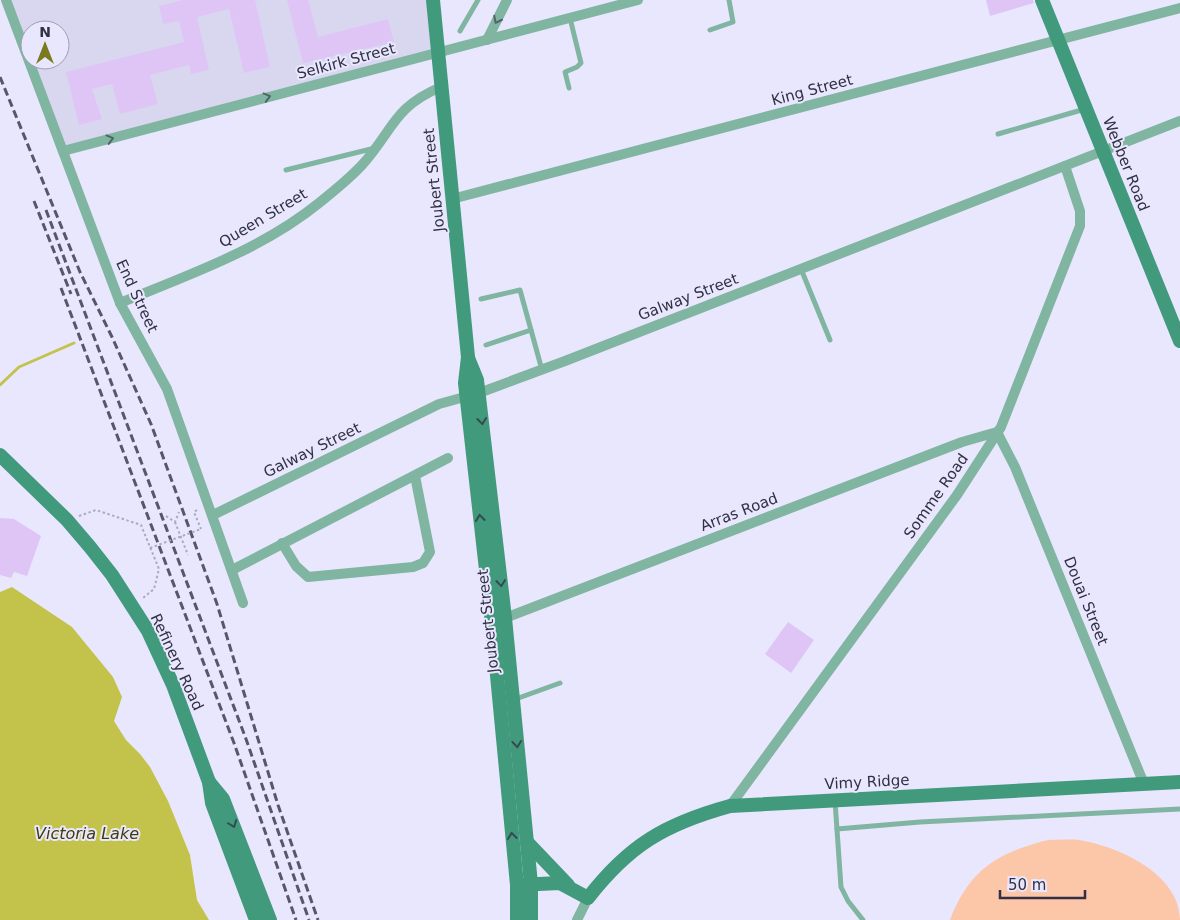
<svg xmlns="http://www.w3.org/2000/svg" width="1180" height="920" font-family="'DejaVu Sans',sans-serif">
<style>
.built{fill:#d8d7ef;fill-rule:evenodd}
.green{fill:#fcc6a9}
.water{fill:#c3c34c}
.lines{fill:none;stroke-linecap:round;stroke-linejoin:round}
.stream{stroke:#c3c34c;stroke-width:3}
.building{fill:#dfc5f6}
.path{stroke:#acaabf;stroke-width:2;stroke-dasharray:2.5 2.5;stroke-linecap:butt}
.lane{stroke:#80b5a1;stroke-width:5}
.street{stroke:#80b5a1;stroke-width:10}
.secondary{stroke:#429a7d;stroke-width:14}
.rail{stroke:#58566b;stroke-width:3;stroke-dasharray:8 4;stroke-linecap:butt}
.path-bridge{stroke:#acaabf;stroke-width:2;stroke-dasharray:2.5 2.5;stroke-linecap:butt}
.oneway{stroke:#516569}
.oneway2{stroke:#364a52}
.labels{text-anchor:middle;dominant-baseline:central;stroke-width:4;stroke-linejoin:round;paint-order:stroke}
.street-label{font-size:15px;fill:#323044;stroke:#e9e7fd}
.water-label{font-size:16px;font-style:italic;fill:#3e3d0b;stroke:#e9e7fd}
</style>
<rect width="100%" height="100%" fill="#e9e7fd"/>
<path class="built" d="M 7,0 L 431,0 L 436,57 L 64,152 ZM 30,30 L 60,30 L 60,60 L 30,60 Z"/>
<path class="green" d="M 1048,840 C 1058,840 1069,839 1079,840 C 1118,846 1180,874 1180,920 L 950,920 C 969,870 997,853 1048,840 Z"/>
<path class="water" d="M 12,587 L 72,627 L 113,677 L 122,697 L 114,721 L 126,740 L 140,754 L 150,767 L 168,801 L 190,855 L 197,900 L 209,920 L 0,920 L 0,592 Z"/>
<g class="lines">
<path class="stream" d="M 0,385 L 19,367 L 74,343"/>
</g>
<g class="building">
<path d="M 183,0 L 255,0 L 270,67 L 244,73 L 229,9 L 197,17 L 209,70 L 191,74 L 189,65 L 150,75 L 158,104 L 120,114 L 112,84 L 92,89 L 102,119 L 79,125 L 66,72 L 184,42 L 179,21 L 163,24 L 159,6 Z"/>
<path d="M 287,0 L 308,0 L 318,37 L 388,19 L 394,42 L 303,63 Z"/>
<path d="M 986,0 L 1033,0 L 1034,3 L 990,16 Z"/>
<path d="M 0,518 L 14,519 L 41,536 L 27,576 L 14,572 L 11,578 L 0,575 Z"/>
<path d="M 788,622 L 814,640 L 791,673 L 765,654 Z"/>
</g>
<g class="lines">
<g class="path">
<path d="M 197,510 L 194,512 L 201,529"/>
<path d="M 79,516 L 96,510 L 141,525 L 159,569 L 154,589 L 143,598"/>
<path d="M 166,516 L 175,522 L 179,512"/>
<path d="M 175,522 L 188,555"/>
</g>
<g class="lane">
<path d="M 710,30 L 733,22 L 729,0"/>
<path d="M 460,31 L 478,0"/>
<path d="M 569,88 L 565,72 L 577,67 L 581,63 L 570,18"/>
<path d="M 998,134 L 1085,109"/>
<path d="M 286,170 L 375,148"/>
<path d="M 801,269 L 830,340"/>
<path d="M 481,299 L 520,290 L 542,370"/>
<path d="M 486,345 L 531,330"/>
<path d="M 513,700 L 560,683"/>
<path d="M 835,801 L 841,887 L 848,901 L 863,920"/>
<path d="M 837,829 L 920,822 L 1180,809"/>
</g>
<g class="street">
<path d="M 6,0 L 120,303 L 167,389 L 243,603"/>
<path d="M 487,40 L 507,0"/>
<path d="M 63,151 L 638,0"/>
<path d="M 452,199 L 1180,8"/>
<path d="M 120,303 C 188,275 261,250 319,203 C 334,191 349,179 362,165 C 393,131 393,107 441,87"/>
<path d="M 213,515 L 439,404 L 479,393 L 565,361 L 1180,121"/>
<path d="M 282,543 L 296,566 L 308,577 L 413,567 L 423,563 L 430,552 L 415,476"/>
<path d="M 232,570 L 448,458"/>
<path d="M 500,620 L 962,442 L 997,432 L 1015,467 L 1144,784"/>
<path d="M 730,806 L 957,495 L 1001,427 L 1080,226 L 1080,211 L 1065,166"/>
<path d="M 577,920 L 588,898"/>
</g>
<g class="secondary">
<path d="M 433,0 L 468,357 L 465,383 L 492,623 L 517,885 L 517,920"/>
<path d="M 1042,0 L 1180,341"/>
<path d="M 468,358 L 477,380 L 505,618 L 531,884 L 531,920"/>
<path d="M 0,455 L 67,520 L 90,547 L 112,575 L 148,631 L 173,685 L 209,782 L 212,803 L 256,920"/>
<path d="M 209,782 L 223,799 L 270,920"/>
<path d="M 527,842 L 568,885"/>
<path d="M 517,885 L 560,883 L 588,898 C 629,845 665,824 730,806 L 1180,782"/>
</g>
<g class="rail">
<path d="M 0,77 L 80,272 L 112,337 L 151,424 L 217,604 L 278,805 L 318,920"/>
<path d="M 34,201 L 71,294"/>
<path d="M 46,210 L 246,739 L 309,920"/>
<path d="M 61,288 L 234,743 L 296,920"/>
</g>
<path class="path-bridge" d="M 150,548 L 201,529"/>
</g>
<defs><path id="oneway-chevron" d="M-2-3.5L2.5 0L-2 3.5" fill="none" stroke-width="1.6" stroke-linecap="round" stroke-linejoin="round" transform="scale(1.25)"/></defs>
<g class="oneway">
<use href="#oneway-chevron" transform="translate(497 20) rotate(117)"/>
<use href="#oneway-chevron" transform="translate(267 97) rotate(-15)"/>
<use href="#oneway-chevron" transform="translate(110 139) rotate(-15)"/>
</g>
<g class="oneway2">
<use href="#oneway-chevron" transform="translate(482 421) rotate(83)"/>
<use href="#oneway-chevron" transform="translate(480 518) rotate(-96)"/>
<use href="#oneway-chevron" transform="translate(501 583) rotate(83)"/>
<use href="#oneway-chevron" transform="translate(517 744) rotate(84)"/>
<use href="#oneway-chevron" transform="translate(233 824) rotate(69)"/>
<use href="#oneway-chevron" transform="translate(512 836) rotate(-96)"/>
</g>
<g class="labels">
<g class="street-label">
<text transform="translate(346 61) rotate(-15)">Selkirk Street</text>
<text transform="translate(812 90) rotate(-15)">King Street</text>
<text transform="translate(1126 164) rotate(68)">Webber Road</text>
<text transform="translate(434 180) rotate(-96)">Joubert Street</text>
<text transform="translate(263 218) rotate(-31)">Queen Street</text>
<text transform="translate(137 296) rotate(65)">End Street</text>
<text transform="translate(688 297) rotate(-21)">Galway Street</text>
<text transform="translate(312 450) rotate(-26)">Galway Street</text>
<text transform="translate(936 496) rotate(-55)">Somme Road</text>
<text transform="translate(739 512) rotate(-21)">Arras Road</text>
<text transform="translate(1086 601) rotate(68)">Douai Street</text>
<text transform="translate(488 621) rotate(-96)">Joubert Street</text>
<text transform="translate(177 662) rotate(65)">Refinery Road</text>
<text transform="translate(867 782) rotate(-3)">Vimy Ridge</text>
</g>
<g class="water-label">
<text x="87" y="833">Victoria Lake</text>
</g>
</g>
<g transform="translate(45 45)"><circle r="24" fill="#e9e7fd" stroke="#a09eb3"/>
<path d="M0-4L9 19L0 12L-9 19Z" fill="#7a7a21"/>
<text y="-8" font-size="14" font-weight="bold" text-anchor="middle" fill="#323044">N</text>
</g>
<path d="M1000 890v8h85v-8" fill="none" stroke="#323044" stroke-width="2.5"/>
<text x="1008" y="890" font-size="15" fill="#323044" stroke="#e9e7fd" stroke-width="4" paint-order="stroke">50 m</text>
</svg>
